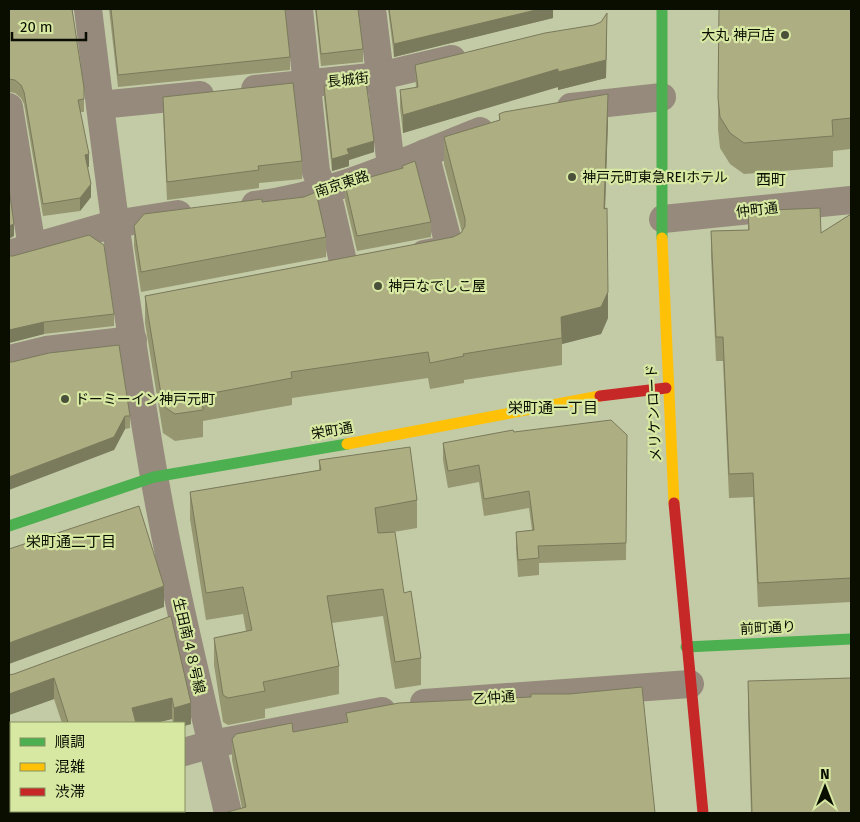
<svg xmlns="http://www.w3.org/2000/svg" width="860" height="822" font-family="'Fira Sans','Noto Sans JP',sans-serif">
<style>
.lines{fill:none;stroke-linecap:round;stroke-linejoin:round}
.street{stroke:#958a7c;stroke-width:28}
.fast{stroke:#4caf50;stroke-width:11}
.slow{stroke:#ffc107;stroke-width:11}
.jam{stroke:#c62828;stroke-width:11}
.wall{fill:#969671}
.shaded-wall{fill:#7a7a5c}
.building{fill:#aeae83;stroke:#7a7a5c}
.poi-dot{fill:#4a503a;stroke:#d7e8a2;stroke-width:2}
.labels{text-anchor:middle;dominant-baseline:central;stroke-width:4.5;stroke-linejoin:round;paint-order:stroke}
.poi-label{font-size:14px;fill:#0a0e00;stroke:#d7e8a2;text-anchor:start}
.street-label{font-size:14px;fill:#0a0e00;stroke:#d7e8a2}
.neighbourhood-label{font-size:15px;fill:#0a0e00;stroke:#d7e8a2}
</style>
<rect width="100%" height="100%" fill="#c2cba5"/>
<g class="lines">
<g class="street">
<path d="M 88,9 C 107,165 127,321 154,476 C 174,590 202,701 228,813"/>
<path d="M 299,9 L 316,172 L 330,205 L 345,270"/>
<path d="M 372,9 L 391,166"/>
<path d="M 255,89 L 380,76 L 452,59"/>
<path d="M 100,105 L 200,95"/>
<path d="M 9,107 L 32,247"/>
<path d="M 571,107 L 662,97"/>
<path d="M 255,205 C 334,195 407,160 480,131"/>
<path d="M 663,219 L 851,200"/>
<path d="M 9,254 L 114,224 L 178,214"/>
<path d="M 424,254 L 450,249 L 425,153"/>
<path d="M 9,359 L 46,350 L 133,340"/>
<path d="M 424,703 L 690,684"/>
<path d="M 9,745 L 11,753"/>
<path d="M 184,752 L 212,744 L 382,711"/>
<path d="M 9,803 L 11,802"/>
</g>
<g class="fast">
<path d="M 662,238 L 662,9"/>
<path d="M 9,526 L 154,477 L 347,444"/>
<path d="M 686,647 L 851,639"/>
</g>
<g class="slow">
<path d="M 662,238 L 674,503"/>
<path d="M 347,444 L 600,396"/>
</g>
<g class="jam">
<path d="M 600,396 L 666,388"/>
<path d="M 674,503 L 703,813"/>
</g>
</g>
<g class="wall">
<path d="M 9,9 L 73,9 L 73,15 L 84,88 L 84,112 L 80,112 L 89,167 L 88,167 L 91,197 L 80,211 L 43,216 L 24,104 L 21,98 L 15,93 L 9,92 Z"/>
<path d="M 109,9 L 285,9 L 290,57 L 290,70 L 118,87 Z"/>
<path d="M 315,9 L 358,9 L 363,49 L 363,62 L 321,66 Z"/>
<path d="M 388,9 L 553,9 L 553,18 L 394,57 Z"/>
<path d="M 719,9 L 851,9 L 851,149 L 833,151 L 833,167 L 744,174 L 730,164 L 720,148 L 718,129 Z"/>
<path d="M 607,31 L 606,78 L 558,90 L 558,87 L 403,133 L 400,108 L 400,90 L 416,88 L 415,65 Z"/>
<path d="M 324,86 L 374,152 L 349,160 L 349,166 L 332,171 L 324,98 Z"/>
<path d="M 163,97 L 302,161 L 302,179 L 259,183 L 259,188 L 167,200 L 163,114 Z"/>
<path d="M 499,114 L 608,120 L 605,209 L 608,318 L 601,334 L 562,344 L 562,365 L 464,380 L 464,383 L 430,389 L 428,378 L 292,398 L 292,405 L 203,421 L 203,437 L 175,441 L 163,433 L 145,323 L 145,296 L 453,237 L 461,233 L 462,232 L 444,164 L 444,137 L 499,120 Z"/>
<path d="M 402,166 L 431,222 L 431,237 L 357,251 L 345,200 L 345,184 L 402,168 Z"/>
<path d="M 262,202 L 326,237 L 326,257 L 141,292 L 134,246 L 134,226 Z"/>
<path d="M 748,211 L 821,233 L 851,214 L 851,602 L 758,607 L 753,497 L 729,498 L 723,361 L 716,361 L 711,256 L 711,231 L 748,230 Z"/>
<path d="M 9,256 L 114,314 L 114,326 L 44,334 L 9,343 Z"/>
<path d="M 9,362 L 130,416 L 130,428 L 125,429 L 114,450 Z"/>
<path d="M 514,432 L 627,435 L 626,560 L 539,563 L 539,575 L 518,577 L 516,548 L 516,532 L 532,530 L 529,508 L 484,516 L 479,482 L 448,488 L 443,460 L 443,443 Z"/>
<path d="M 319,460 L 417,500 L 417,528 L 388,533 L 421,658 L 421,685 L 395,689 L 383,616 L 332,623 L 339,666 L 339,694 L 265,709 L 265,718 L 228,725 L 223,722 L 214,665 L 214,638 L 246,631 L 243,614 L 206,620 L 190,519 L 190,492 L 319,470 Z"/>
<path d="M 171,616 L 191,724 L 184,726 L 184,723 L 173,723 L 172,719 L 155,723 L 62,723 L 54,699 L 9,715 L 9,675 L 14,674 Z"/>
<path d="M 748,681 L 851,813 L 751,813 L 748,714 Z"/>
<path d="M 346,713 L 655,813 L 242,808 L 232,760 L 232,739 L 293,732 L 346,723 Z"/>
</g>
<g class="shaded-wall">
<path d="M 540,9 L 553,9 L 553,18 L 394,57 L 394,44 Z"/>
<path d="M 607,13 L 606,78 L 558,90 L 558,72 L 606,60 Z"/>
<path d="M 558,69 L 558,87 L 403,133 L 403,115 Z"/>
<path d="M 608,94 L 608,120 L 604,236 L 604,209 Z"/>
<path d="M 374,141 L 374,152 L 349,160 L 349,166 L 332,171 L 332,159 L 347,149 Z"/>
<path d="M 89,154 L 89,167 L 85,168 L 85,155 Z"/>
<path d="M 91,184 L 91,197 L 80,211 L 80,198 Z"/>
<path d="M 14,224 L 14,236 L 9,239 L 9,226 Z"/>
<path d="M 608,292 L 608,318 L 601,334 L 562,344 L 561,317 Z"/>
<path d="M 44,322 L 44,334 L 9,343 L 9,330 Z"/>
<path d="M 125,416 L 125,429 L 114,450 L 9,490 L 9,477 Z"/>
<path d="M 164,586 L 164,607 L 9,664 L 9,643 Z"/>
<path d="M 54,678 L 54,699 L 9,715 L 9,694 Z"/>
<path d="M 172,698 L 172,719 L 155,723 L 132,723 L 132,708 Z"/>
<path d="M 191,703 L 191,724 L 184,726 L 184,723 L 174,723 L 174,708 Z"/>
</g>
<g class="building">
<path d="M 9,9 L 72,9 L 84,88 L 84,99 L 78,100 L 89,154 L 85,155 L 91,184 L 80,198 L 43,204 L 24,92 L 21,85 L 15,80 L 9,79 Z"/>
<path d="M 111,9 L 285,9 L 290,57 L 118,75 Z"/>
<path d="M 316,9 L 358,9 L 363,49 L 321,54 Z"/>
<path d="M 389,9 L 540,9 L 394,44 Z"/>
<path d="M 719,9 L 851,9 L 851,118 L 832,120 L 833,136 L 744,143 L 730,133 L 720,117 L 718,98 Z"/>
<path d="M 607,13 L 606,60 L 558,72 L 558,69 L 403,115 L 400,90 L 418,87 L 415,65 L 545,33 L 594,25 L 601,22 Z"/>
<path d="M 366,82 L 374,141 L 347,149 L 349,154 L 332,159 L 324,86 Z"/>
<path d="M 293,83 L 302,161 L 258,166 L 259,170 L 167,182 L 163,97 Z"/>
<path d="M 608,94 L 604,209 L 607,208 L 608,292 L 601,307 L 561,317 L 562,338 L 463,354 L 464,356 L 430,363 L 428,352 L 291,372 L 292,378 L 202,395 L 203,410 L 175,414 L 163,406 L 145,296 L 453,237 L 461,233 L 465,226 L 465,219 L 444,137 L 500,120 L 499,114 L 504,112 Z"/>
<path d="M 415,161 L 431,222 L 357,236 L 345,184 L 403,168 L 402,166 Z"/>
<path d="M 9,189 L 14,224 L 9,226 Z"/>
<path d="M 316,192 L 326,237 L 141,272 L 134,226 L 144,214 L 262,199 L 262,202 L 304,197 Z"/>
<path d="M 820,208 L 821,233 L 851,214 L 851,578 L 758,583 L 753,473 L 729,474 L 723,337 L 716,337 L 711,231 L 749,230 L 748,211 Z"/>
<path d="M 89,235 L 104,245 L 114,314 L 44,322 L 9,330 L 9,256 L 13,256 Z"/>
<path d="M 119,345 L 130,416 L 125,416 L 114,437 L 9,477 L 9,362 L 12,362 L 49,353 Z"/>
<path d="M 611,420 L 627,435 L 626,543 L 538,546 L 539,558 L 518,560 L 516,532 L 534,530 L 529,491 L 484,499 L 479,465 L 448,471 L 443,443 L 513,430 L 514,432 Z"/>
<path d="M 410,447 L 417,500 L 375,508 L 378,533 L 395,532 L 404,593 L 411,591 L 421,658 L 395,662 L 383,589 L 327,596 L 339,666 L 263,682 L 265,691 L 228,698 L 223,695 L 214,638 L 252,630 L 243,587 L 206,593 L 190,492 L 321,470 L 319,460 Z"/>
<path d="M 139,506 L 164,586 L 9,643 L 9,549 Z"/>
<path d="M 171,616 L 191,703 L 174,708 L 172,698 L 132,708 L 136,723 L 66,723 L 68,722 L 54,678 L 9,694 L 9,675 L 14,674 Z"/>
<path d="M 851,678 L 851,813 L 752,813 L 748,681 Z"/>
<path d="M 642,687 L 655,813 L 224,813 L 246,807 L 232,739 L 236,734 L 292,723 L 293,732 L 348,722 L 346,713 L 399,703 L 531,697 L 531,694 L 569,694 Z"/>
<path d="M 28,811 L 179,811 L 180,813 L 26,813 Z"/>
</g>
<g class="poi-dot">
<circle cx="785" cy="35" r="5"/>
<circle cx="572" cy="177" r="5"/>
<circle cx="378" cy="286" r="5"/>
<circle cx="65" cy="399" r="5"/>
</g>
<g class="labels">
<g class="poi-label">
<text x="775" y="35" text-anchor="end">大丸 神戸店</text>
<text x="582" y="177">神戸元町東急REIホテル</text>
<text x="388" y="286">神戸なでしこ屋</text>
<text x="75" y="399">ドーミーイン神戸元町</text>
</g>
<g class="street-label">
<text transform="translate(348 80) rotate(-6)">長城街</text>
<text transform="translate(342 184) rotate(-18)">南京東路</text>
<text transform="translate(757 210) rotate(-6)">仲町通</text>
<text transform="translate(654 413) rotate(-93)">メリケンロード</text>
<text transform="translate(332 431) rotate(-10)">栄町通</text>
<text transform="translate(768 628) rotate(-3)">前町通り</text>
<text transform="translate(189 646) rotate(77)">生田南４８号線</text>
<text transform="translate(494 698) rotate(-4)">乙仲通</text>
</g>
<g class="neighbourhood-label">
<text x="771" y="180">西町</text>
<text x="553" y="408">栄町通一丁目</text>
<text x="71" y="542">栄町通二丁目</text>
</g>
</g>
<rect width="860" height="822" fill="none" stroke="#0a0e00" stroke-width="20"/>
<rect x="10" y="722" width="175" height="90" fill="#d7e8a2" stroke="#859161"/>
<rect x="20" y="738" width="25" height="8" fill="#4caf50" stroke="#859161"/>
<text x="55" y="747" font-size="15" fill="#0a0e00">順調</text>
<rect x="20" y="763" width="25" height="8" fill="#ffc107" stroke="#859161"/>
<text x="55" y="772" font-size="15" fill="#0a0e00">混雑</text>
<rect x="20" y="788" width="25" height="8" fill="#c62828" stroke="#859161"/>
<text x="55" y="797" font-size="15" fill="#0a0e00">渋滞</text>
<g transform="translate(825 787)" stroke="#d7e8a2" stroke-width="4" paint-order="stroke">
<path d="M0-4L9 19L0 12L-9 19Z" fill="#0a0e00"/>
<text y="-8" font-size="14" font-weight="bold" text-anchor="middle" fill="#0a0e00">N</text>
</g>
<path d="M12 32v8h74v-8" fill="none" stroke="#0a0e00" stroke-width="2.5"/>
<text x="20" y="32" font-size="15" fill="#0a0e00" stroke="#d7e8a2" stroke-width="4" paint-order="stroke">20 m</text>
</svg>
